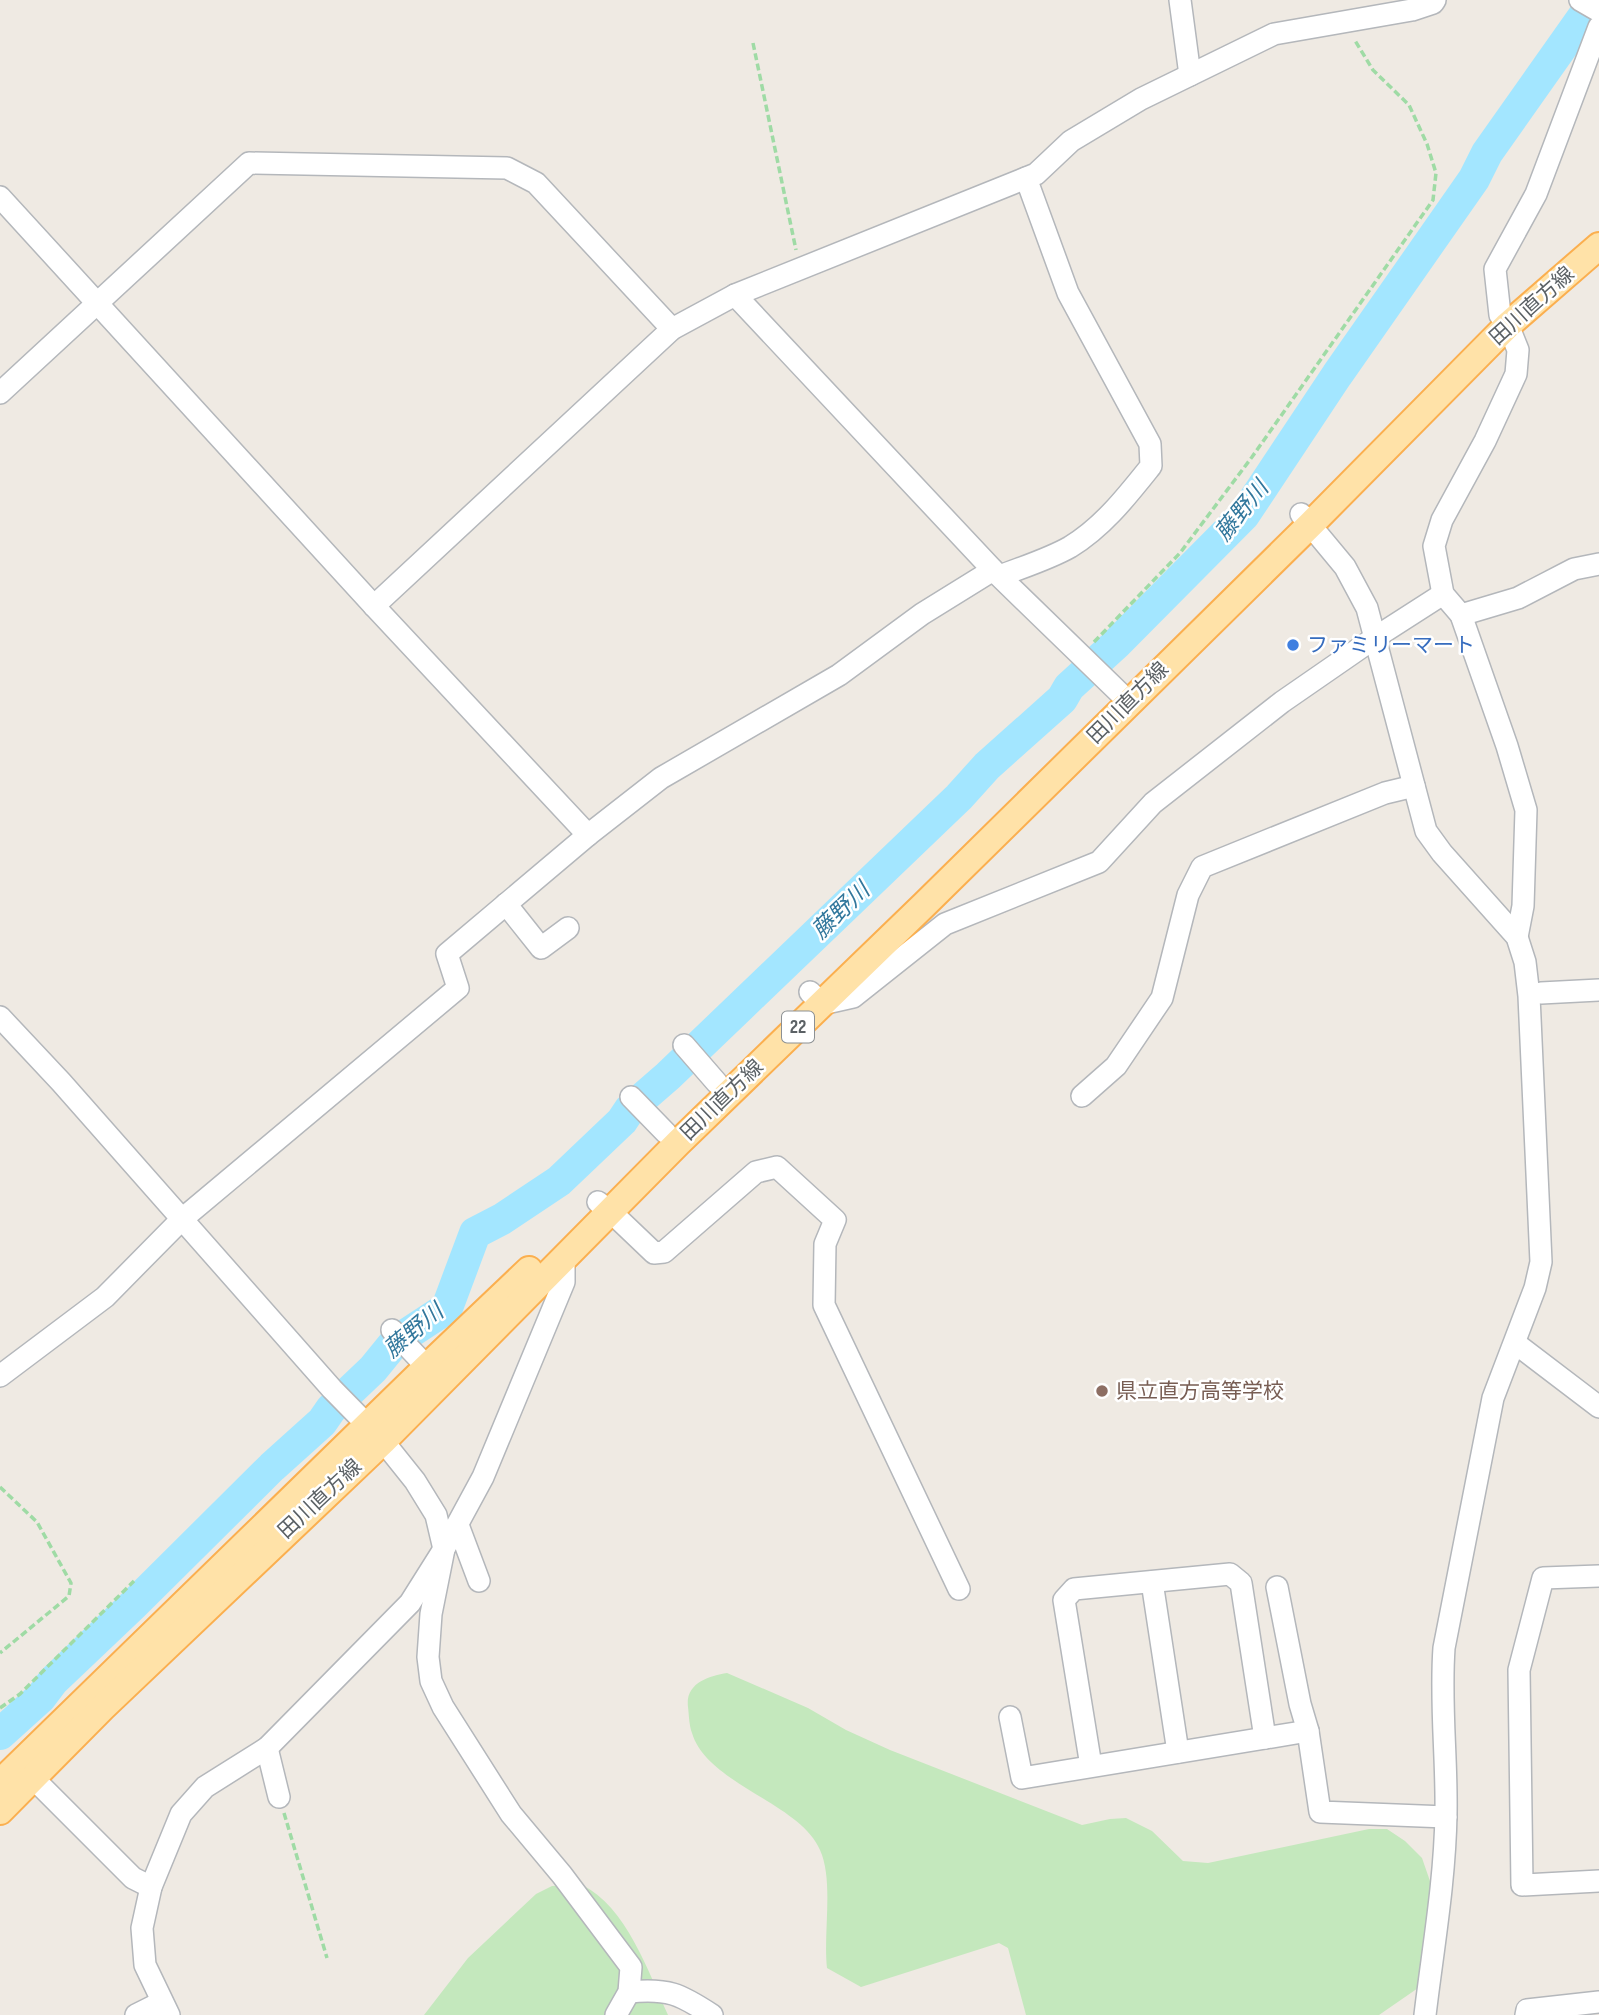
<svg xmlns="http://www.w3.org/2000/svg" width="1599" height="2015" font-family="'Sofia Sans Condensed','Noto Sans JP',sans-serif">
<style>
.green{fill:#c4e8bd}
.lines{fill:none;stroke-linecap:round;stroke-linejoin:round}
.river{stroke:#a3e6ff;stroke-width:32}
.minor-casing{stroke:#b4b7bb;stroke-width:24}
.major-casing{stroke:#fbaf4f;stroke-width:30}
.path{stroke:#9fdba5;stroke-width:3.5;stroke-dasharray:7 3.5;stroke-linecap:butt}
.minor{stroke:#fff;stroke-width:21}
.major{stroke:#ffe2a8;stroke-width:26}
.shop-dot{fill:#3f7fe0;stroke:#fff;stroke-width:2.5}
.education-dot{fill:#8d6e63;stroke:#fff;stroke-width:2.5}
.labels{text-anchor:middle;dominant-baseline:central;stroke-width:5;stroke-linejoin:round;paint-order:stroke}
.shield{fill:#fff;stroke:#8c9093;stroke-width:2}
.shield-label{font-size:19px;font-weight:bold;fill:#5b6165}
.street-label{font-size:21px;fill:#5b6165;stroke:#fff}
.shop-label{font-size:21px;fill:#366cbe;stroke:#fff;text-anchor:start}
.education-label{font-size:21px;fill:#785e54;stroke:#fff;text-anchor:start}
.water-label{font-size:23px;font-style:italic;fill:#31779c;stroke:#fff}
</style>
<rect width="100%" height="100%" fill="#efeae3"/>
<g class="green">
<path d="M 727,1673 L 808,1708 L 846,1730 L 890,1750 L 1082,1825 L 1110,1819 L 1126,1818 L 1152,1831 L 1183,1861 L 1208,1863 L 1369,1829 L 1387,1829 L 1405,1841 L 1422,1858 L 1431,1884 L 1435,1911 L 1421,1986 L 1379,2015 L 1026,2015 L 1008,1948 L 999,1943 L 861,1987 L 827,1968 C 823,1933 834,1881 820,1850 C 800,1803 707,1784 692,1733 C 689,1725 689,1715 688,1707 C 685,1683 709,1676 727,1673 Z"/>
<path d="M 582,1885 C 626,1906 649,1973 668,2015 L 424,2015 L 468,1958 L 536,1894 L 552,1886 Z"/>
</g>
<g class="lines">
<path class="river" d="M 0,1734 L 41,1697 L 53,1681 L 133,1605 L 272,1467 L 322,1422 L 331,1409 L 373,1369 L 395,1342 L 447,1308 L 475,1233 L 502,1219 L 559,1181 L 622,1121 L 630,1109 L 668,1076 L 959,797 L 987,766 L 1062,699 L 1069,687 L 1116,644 L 1244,515 L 1337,375 L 1474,179 L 1487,153 L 1595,0"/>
<g class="minor-casing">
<g id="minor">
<path d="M 1180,0 L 1190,75"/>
<path d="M 1580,0 L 1599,11"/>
<path d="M 0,197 L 374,606 L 588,835"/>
<path d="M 735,295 L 993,570 L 1129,702"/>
<path d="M 0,393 L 249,163 L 507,168 L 536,183 L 672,329"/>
<path d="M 1301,514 L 1345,567 L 1367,608 L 1426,831 L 1442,853 L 1517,937 L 1525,962 L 1529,996 L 1541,1262 L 1535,1288 L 1493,1398 L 1444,1648 C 1440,1704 1447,1758 1446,1813 C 1445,1881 1433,1948 1425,2015"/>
<path d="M 1000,576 C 1023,567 1049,559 1070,547 C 1103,527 1127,496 1151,466 L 1150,444 L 1068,293 L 1026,178"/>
<path d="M 374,606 L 672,329 L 735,295 L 1036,174 L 1071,141 L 1141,99 L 1274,34 L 1412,10 L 1433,3 L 1435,0"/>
<path d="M 1461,615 L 1518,598 L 1574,569 L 1599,564"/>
<path d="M 506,904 L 541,948 L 568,928"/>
<path d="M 1517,937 L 1523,906 L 1526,810 L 1507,746 L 1461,615 L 1443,594 L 1434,546 L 1442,520 L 1485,441 L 1516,374 L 1518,350 L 1508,325 L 1500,315 L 1495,269 L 1536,194 L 1599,27"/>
<path d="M 810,992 L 822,1004 L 853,997 L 945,924 L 1099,862 L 1153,803 L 1282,702 L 1376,637 L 1443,594"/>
<path d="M 1541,993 L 1599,990"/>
<path d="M 0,1017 L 61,1082 L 332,1389 L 383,1441 L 415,1481 L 436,1515 L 444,1549 L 431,1614 L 428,1657 L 431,1681 L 443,1707 L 511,1814 L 562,1875 L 631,1967 L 629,1992 L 616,2015"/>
<path d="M 684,1045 L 717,1083"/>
<path d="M 1082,1096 L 1116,1066 L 1162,998 L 1188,895 L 1202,867 L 1385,793 L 1414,786"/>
<path d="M 631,1097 L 666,1133"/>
<path d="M 598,1202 L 611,1212 L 654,1253 L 664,1252 L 756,1172 L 777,1167 L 835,1220 L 825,1244 L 824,1305 L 959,1589"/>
<path d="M 392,1330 L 427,1367"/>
<path d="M 1515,1343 L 1599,1407"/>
<path d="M 0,1376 L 105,1297 L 181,1220 L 458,988 L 447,954 L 588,835 L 661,778 L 839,675 L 922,614 L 993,570"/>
<path d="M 458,1525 L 479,1581"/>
<path d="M 1599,1576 L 1543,1578 L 1519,1670 L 1522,1885 L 1599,1881"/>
<path d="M 1152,1582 L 1178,1752"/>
<path d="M 1277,1587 L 1300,1704 L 1308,1731 L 1320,1812 L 1446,1817"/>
<path d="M 1010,1717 L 1022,1778 L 1308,1731"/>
<path d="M 267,1748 L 279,1797"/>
<path d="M 1091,1766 L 1064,1600 L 1074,1589 L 1230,1574 L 1241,1583 L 1265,1738"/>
<path d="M 23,1768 L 133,1878 L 151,1887"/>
<path d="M 629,1992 C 668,1988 680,1994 712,2015"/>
<path d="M 136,2015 L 162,2002"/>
<path d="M 169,2015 L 145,1965 L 142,1928 L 151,1887 L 181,1814 L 205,1787 L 267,1748 L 410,1603 L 444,1549 L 483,1477 L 564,1282 L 564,1260"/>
<path d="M 1526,2015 L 1527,2010 L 1599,2002"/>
</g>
</g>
<g class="major-casing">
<g id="major">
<path d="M 0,1783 L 427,1367 L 529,1270"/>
<path d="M 0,1811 L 102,1708 L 383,1441 L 678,1143 L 925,904 L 1311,524 L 1508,325 L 1599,246"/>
</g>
</g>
<g class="path">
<path d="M 753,43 L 796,250"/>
<path d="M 1094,642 L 1180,553 L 1252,457 L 1433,200 L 1436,173 L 1427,144 L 1409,105 L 1373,70 L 1354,39"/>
<path d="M 0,1487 L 37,1522 L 71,1583 L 69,1596 L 0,1653"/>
<path d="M 0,1708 L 20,1694 L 134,1581"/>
<path d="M 284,1813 L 327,1958"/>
</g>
<use href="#minor" class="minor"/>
<use href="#major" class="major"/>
</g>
<circle class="shop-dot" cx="1293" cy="645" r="7"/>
<circle class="education-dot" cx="1102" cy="1391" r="7"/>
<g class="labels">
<rect class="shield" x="782" y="1011.5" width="32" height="31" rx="5"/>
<g class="shield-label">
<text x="798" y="1027">22</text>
</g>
<g class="street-label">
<text transform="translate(1532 306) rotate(-42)">田川直方線</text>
<text transform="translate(1128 703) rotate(-45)">田川直方線</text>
<text transform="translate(722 1100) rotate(-44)">田川直方線</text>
<text transform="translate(320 1499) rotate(-43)">田川直方線</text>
</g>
<g class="shop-label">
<text x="1307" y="645">ファミリーマート</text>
</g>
<g class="education-label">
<text x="1116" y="1391">県立直方高等学校</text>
</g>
<g class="water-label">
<text transform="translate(1242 511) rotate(-51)">藤野川</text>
<text transform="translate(841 911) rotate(-44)">藤野川</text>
<text transform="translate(414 1331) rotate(-40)">藤野川</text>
</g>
</g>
</svg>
